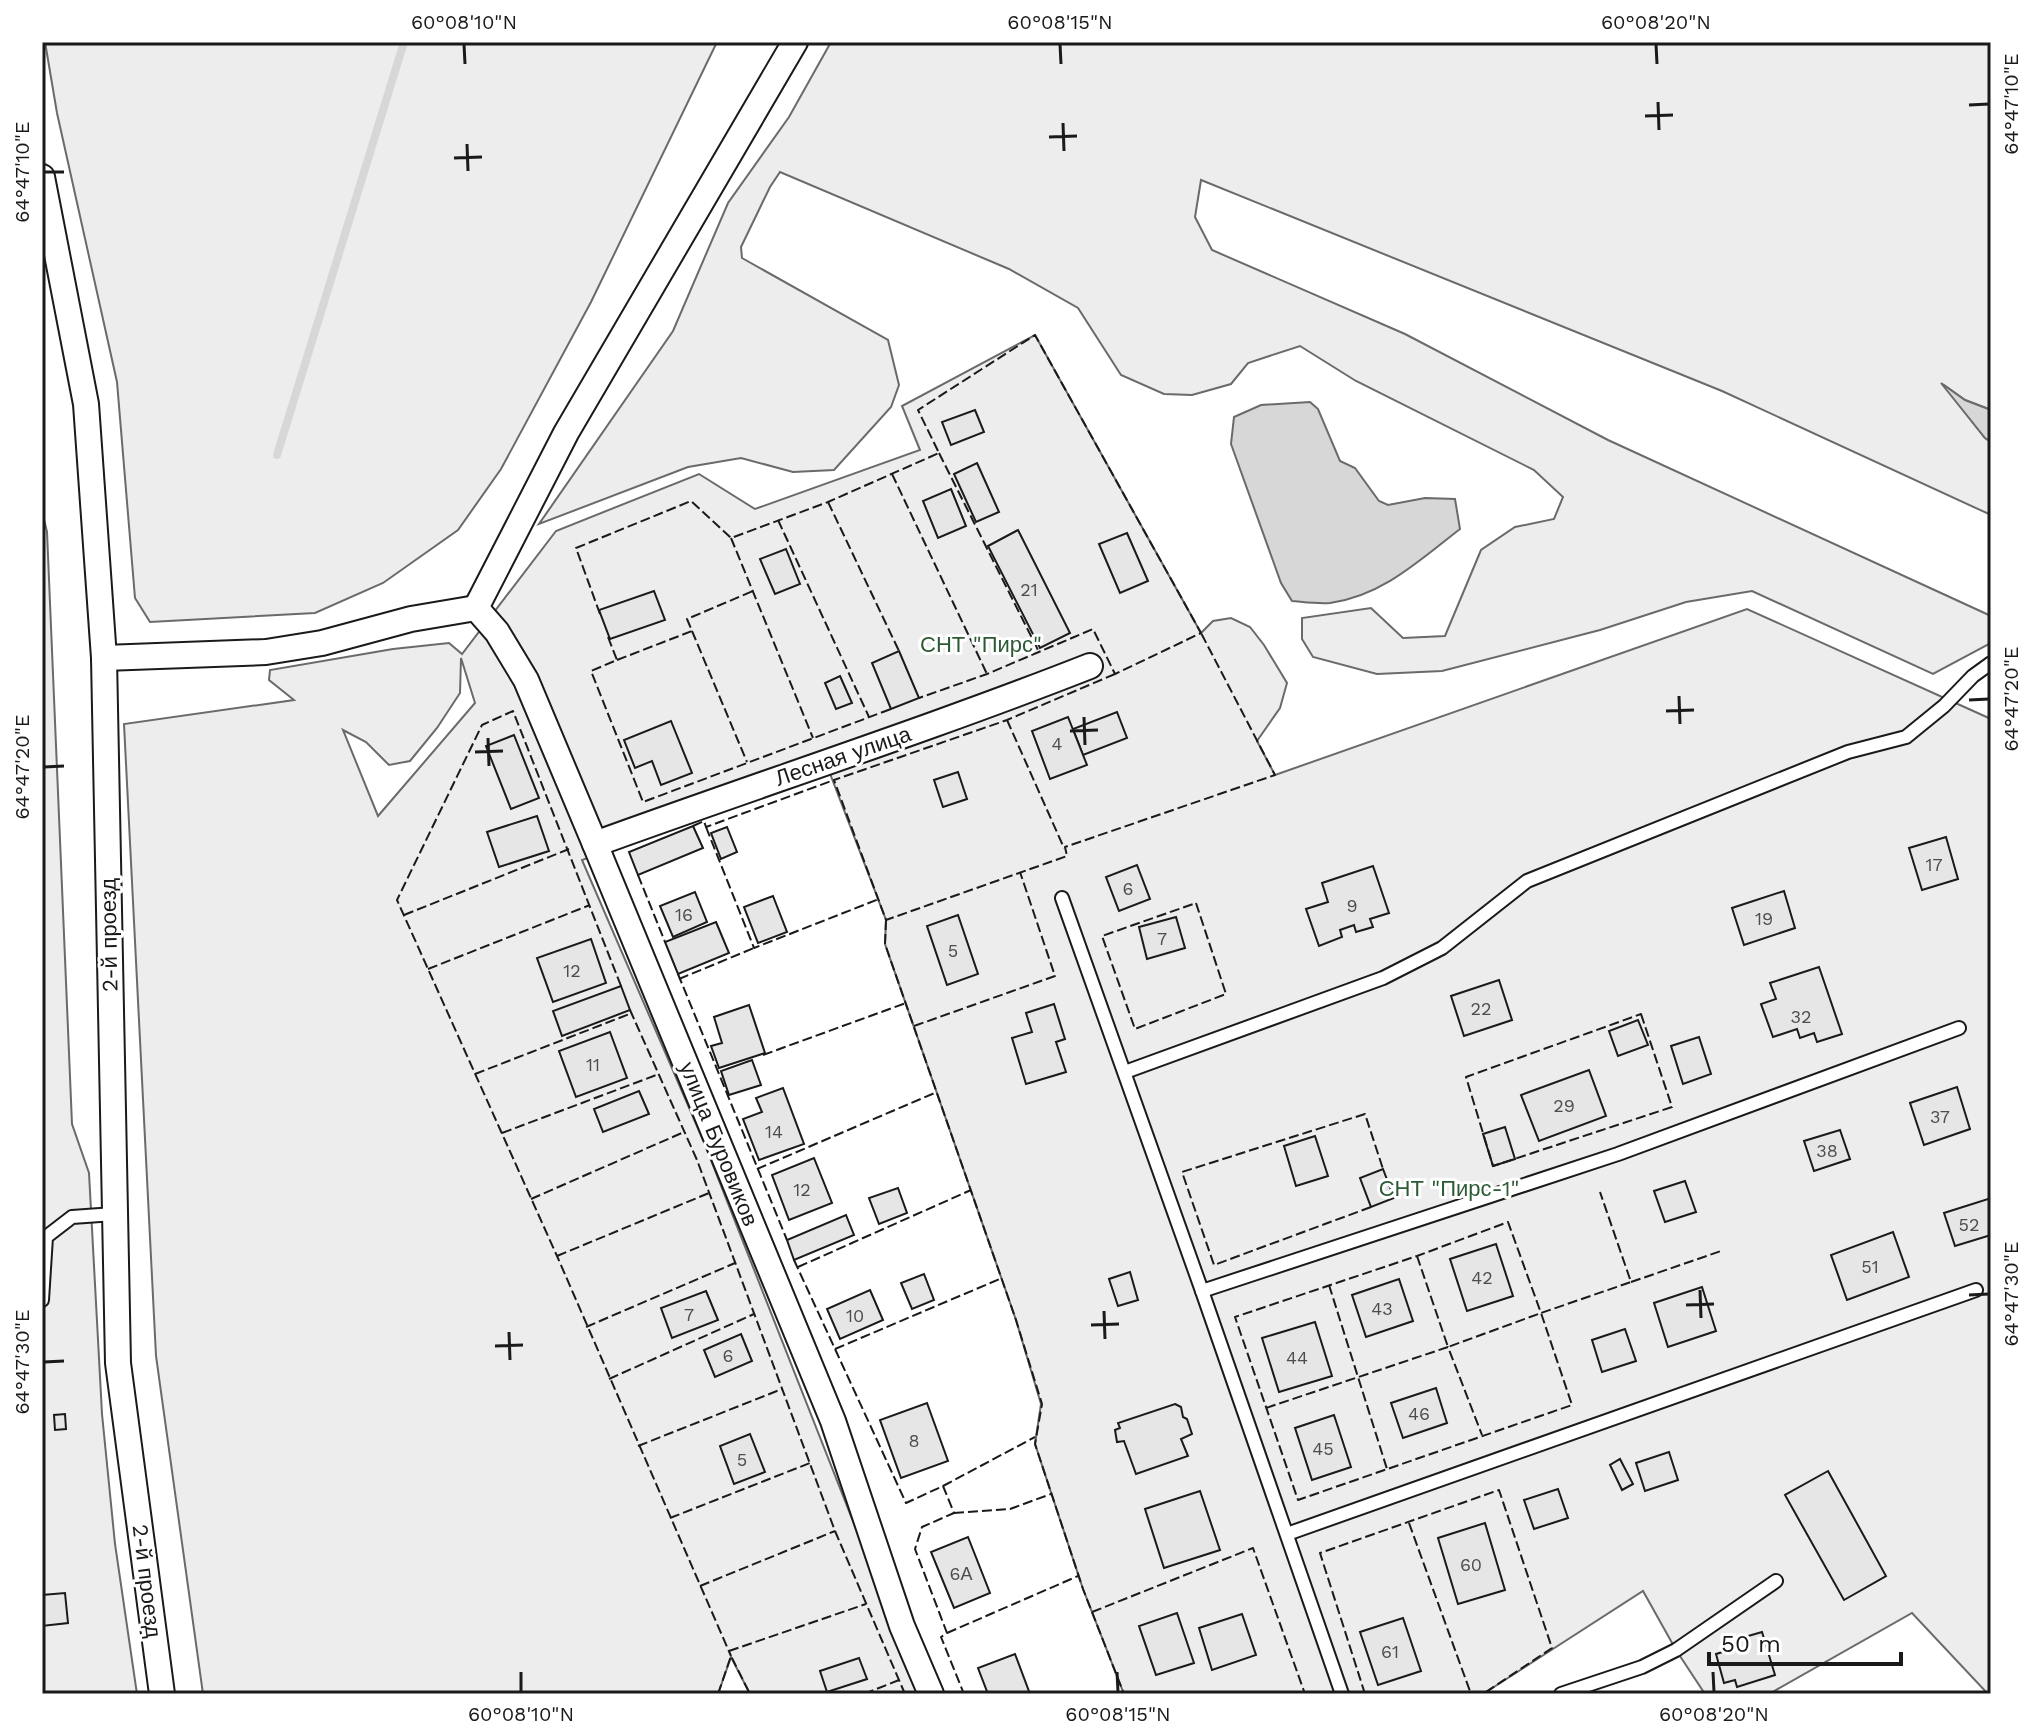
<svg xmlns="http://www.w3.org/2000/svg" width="2033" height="1736" font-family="'Work Sans',sans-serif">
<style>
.built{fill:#ededed;stroke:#6a6a6a;stroke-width:2;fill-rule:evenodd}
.water{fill:#d7d7d7;stroke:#6a6a6a;stroke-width:2}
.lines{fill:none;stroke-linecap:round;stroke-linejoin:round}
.stream{stroke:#d7d7d7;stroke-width:8}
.building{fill:#e6e6e6;stroke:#1a1a1a;stroke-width:2}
.lane-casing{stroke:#1a1a1a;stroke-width:16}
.street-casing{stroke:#1a1a1a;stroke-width:28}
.lane{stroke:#fff;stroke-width:12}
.street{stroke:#fff;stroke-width:24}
.fence{stroke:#1a1a1a;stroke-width:2;stroke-dasharray:10 4;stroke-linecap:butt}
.ticks{fill:none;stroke:#1a1a1a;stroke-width:3}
.labels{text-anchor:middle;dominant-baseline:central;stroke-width:6;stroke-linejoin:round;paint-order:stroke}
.number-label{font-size:18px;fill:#4d4d4d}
.park-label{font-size:22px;fill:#2b5a34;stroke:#fff}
.street-label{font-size:22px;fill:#1a1a1a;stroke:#fff}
.neatline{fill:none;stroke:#1a1a1a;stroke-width:3}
.ticks-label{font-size:20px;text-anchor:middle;fill:#1a1a1a}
</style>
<rect width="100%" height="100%" fill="#fff"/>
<g class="built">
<path d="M 45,42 L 717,42 L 591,302 L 501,469 L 458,530 L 383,583 L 315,613 L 150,622 L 135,598 L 117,382 L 57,113 Z"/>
<path d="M 831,42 L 1991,42 L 1991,410 L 1965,400 L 1944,385 L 1985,438 L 1991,442 L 1991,515 L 1722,391 L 1201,180 L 1195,217 L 1212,250 L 1405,334 L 1608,440 L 1991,616 L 1991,643 L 1933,674 L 1752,591 L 1686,602 L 1600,630 L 1442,671 L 1377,674 L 1313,657 L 1302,639 L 1302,618 L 1371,608 L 1403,638 L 1445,636 L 1481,550 L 1515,527 L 1554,519 L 1563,497 L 1534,470 L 1356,381 L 1300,346 L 1248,363 L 1231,384 L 1192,395 L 1164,394 L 1121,375 L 1078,308 L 1009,269 L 780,172 L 770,187 L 741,247 L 742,258 L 888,340 L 899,385 L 891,407 L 834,470 L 793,472 L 741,458 L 688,467 L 539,524 L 673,331 L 728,203 L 789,117 Z"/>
<path d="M 1035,335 L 1201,633 L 1213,621 L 1231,618 L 1250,627 L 1264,645 L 1287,683 L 1280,708 L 1257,741 L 1275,775 L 1747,609 L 1991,719 L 1991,1694 L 1988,1694 L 1912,1613 L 1769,1694 L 1705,1694 L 1676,1650 L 1643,1591 L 1483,1694 L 1124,1694 L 1083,1589 L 1035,1444 L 1041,1404 L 1016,1320 L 885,944 L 886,920 L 829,771 L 582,860 L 703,1140 L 921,1694 L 750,1694 L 731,1657 L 718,1694 L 203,1694 L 156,1356 L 124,724 L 294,700 L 269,680 L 270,670 L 393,649 L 449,643 L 462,654 L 556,531 L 699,474 L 755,509 L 920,450 L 902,406 ZM 461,658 L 475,703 L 378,816 L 343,730 L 366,742 L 389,765 L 410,761 L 437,728 L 460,693 Z"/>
<path d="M 42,511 L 47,532 L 72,1124 L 89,1173 L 102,1414 L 115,1544 L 137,1694 L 42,1694 Z"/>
</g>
<g class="water">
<path d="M 1941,383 L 1965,400 L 1991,410 L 1991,442 L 1985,438 Z"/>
<path d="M 1310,402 L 1318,409 L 1340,461 L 1355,468 L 1379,501 L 1388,505 L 1425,498 L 1455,499 L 1460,529 C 1420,560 1382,596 1330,603 C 1318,604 1304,602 1292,601 L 1281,583 L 1231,444 L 1234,417 L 1261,405 Z"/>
</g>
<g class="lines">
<path class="stream" d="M 277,455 L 404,42"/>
</g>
<g class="building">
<path d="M 975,410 L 984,432 L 951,445 L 942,422 Z"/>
<path d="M 977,463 L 999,512 L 976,522 L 954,474 Z"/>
<path d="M 951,489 L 966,526 L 938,538 L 923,501 Z"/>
<path d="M 1018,530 L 1070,633 L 1040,648 L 988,546 Z"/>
<path d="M 1127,533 L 1148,581 L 1120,593 L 1099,544 Z"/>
<path d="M 786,549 L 800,584 L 775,594 L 760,559 Z"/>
<path d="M 654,591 L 665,620 L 610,639 L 599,610 Z"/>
<path d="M 899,651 L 919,698 L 891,709 L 872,663 Z"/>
<path d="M 840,676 L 852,703 L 836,709 L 825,683 Z"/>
<path d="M 1117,712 L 1127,738 L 1083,755 L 1073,729 Z"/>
<path d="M 1068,717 L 1087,765 L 1050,779 L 1032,731 Z"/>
<path d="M 671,721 L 692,773 L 661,785 L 652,761 L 635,768 L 624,740 Z"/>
<path d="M 514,735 L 539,798 L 511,809 L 486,746 Z"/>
<path d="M 958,772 L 967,799 L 943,807 L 934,780 Z"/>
<path d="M 537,816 L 549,851 L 499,867 L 487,832 Z"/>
<path d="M 693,826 L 703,848 L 638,875 L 629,852 Z"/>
<path d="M 727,827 L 737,852 L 721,859 L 711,833 Z"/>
<path d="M 1946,837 L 1958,879 L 1922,890 L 1909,848 Z"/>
<path d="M 1137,865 L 1150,899 L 1119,911 L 1106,877 Z"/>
<path d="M 1373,866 L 1389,913 L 1370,919 L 1373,927 L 1356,932 L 1354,925 L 1340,930 L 1342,937 L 1319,946 L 1306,909 L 1328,902 L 1322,883 Z"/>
<path d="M 1784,891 L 1795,928 L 1744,945 L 1732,908 Z"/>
<path d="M 695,892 L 707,922 L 673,937 L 660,906 Z"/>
<path d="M 773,896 L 787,932 L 758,943 L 744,907 Z"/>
<path d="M 958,915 L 978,974 L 947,985 L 927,926 Z"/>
<path d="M 1176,917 L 1185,948 L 1147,959 L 1139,927 Z"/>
<path d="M 716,922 L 729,953 L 678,974 L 665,942 Z"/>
<path d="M 591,939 L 606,983 L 553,1002 L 537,958 Z"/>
<path d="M 1819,967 L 1842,1034 L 1817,1042 L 1814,1033 L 1800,1038 L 1797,1029 L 1773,1037 L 1761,1004 L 1776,999 L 1770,983 Z"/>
<path d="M 1499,980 L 1512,1020 L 1464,1036 L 1451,996 Z"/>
<path d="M 621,986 L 630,1010 L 562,1036 L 553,1011 Z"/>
<path d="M 1054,1004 L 1065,1039 L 1056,1042 L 1066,1072 L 1026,1084 L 1012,1038 L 1032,1032 L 1026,1013 Z"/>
<path d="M 749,1005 L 765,1053 L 719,1068 L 711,1046 L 722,1043 L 714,1017 Z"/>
<path d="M 1638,1020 L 1648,1045 L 1618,1056 L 1609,1031 Z"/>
<path d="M 610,1032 L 627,1078 L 576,1097 L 559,1051 Z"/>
<path d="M 1699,1037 L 1711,1074 L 1683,1084 L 1671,1046 Z"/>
<path d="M 752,1060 L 761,1085 L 729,1095 L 721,1071 Z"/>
<path d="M 1589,1070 L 1606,1116 L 1539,1141 L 1521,1095 Z"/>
<path d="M 1957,1087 L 1970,1129 L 1924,1145 L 1910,1103 Z"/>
<path d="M 783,1088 L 804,1144 L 759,1160 L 743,1119 L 762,1112 L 756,1098 Z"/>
<path d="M 639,1091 L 649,1114 L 603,1132 L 594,1109 Z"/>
<path d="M 1505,1127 L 1515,1159 L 1493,1166 L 1483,1134 Z"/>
<path d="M 1840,1130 L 1850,1159 L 1814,1171 L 1804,1141 Z"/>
<path d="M 1315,1136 L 1328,1176 L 1296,1186 L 1284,1146 Z"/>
<path d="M 814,1158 L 832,1203 L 789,1220 L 772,1175 Z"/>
<path d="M 1383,1169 L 1394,1198 L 1371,1207 L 1360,1178 Z"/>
<path d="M 1685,1181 L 1696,1212 L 1665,1222 L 1654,1191 Z"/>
<path d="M 898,1188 L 907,1213 L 879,1224 L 869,1198 Z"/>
<path d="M 1991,1198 L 1991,1235 L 1955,1246 L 1944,1213 Z"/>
<path d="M 846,1215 L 854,1235 L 794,1260 L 787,1240 Z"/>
<path d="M 1893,1232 L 1909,1277 L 1847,1300 L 1831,1255 Z"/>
<path d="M 1496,1244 L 1513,1296 L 1467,1311 L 1450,1259 Z"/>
<path d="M 1130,1272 L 1138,1300 L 1118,1306 L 1109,1279 Z"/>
<path d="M 924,1274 L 934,1300 L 912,1309 L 901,1283 Z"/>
<path d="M 1399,1279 L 1413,1321 L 1366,1337 L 1352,1295 Z"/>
<path d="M 1702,1287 L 1716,1331 L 1668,1347 L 1654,1303 Z"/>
<path d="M 870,1290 L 883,1320 L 840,1339 L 827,1309 Z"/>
<path d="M 706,1291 L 718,1320 L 672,1338 L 661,1308 Z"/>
<path d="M 1315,1322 L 1332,1376 L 1279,1392 L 1262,1338 Z"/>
<path d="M 1625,1329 L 1636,1361 L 1602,1372 L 1592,1340 Z"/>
<path d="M 741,1334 L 752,1361 L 715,1377 L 704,1350 Z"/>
<path d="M 1436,1388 L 1447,1423 L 1403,1438 L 1391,1403 Z"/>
<path d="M 927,1403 L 948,1461 L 901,1478 L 880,1420 Z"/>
<path d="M 1175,1404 L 1181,1407 L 1183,1417 L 1187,1419 L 1192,1434 L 1181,1439 L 1188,1456 L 1136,1474 L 1124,1441 L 1117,1442 L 1115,1430 L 1120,1428 L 1118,1423 Z"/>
<path d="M 65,1414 L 66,1429 L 55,1430 L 54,1415 Z"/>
<path d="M 1334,1415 L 1351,1467 L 1312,1480 L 1295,1428 Z"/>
<path d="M 750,1434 L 765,1472 L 734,1484 L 720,1446 Z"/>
<path d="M 1669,1452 L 1678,1480 L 1645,1491 L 1636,1463 Z"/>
<path d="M 1620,1459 L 1633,1484 L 1622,1490 L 1610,1465 Z"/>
<path d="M 1828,1471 L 1886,1576 L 1844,1600 L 1785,1495 Z"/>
<path d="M 1558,1489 L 1568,1518 L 1534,1529 L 1524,1500 Z"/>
<path d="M 1200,1491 L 1220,1550 L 1164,1568 L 1145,1509 Z"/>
<path d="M 1485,1523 L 1505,1590 L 1458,1604 L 1438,1538 Z"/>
<path d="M 968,1537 L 990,1593 L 954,1608 L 931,1552 Z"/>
<path d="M 65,1593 L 68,1623 L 42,1626 L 42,1595 Z"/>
<path d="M 1177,1613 L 1194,1663 L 1156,1675 L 1139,1626 Z"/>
<path d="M 1242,1614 L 1256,1655 L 1212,1670 L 1199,1628 Z"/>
<path d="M 1403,1618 L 1421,1671 L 1378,1685 L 1360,1632 Z"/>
<path d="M 1762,1632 L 1775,1675 L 1737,1687 L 1735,1680 L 1724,1683 L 1716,1654 L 1726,1651 L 1724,1643 Z"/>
<path d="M 1015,1654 L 1030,1694 L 988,1694 L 978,1668 Z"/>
<path d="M 859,1658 L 867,1679 L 827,1692 L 820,1671 Z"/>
</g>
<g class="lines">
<g class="lane-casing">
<g id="lane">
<path d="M 1062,898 L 1202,1291 L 1342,1694"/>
<path d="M 1125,1072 L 1383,978 L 1442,948 L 1527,881 L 1848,752 L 1906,737 L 1944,706 L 1973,676 L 1991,663"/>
<path d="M 1202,1291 L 1618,1154 L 1959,1028"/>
<path d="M 42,1300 L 46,1237 L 72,1217 L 114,1214"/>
<path d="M 1287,1534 L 1976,1290"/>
<path d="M 1561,1694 L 1642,1667 L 1676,1650 L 1776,1581"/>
</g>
</g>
<g class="street-casing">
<g id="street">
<path d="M 42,177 L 86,404 L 104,658 L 118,1363 L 162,1694"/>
<path d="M 476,608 L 497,632 L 526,680 L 595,844 L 833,1421 L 902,1626 L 931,1694"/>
<path d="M 476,608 L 566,433 L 795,42"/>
<path d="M 104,658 L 266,652 L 322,643 L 411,619 L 476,608"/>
<path d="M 595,844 C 760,784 927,730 1090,666"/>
</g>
</g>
<use href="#lane" class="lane"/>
<use href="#street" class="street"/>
<g class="fence">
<path d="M 939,453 L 1039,652"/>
<path d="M 892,474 L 987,674"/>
<path d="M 828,502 L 899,651"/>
<path d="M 778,520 L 869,717"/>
<path d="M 731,538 L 813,738"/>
<path d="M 600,614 L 576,548 L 691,501 L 731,538 L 828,502 L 939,453 L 918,410 L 1035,335 L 1201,633 L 1115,674 L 1093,629 L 987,674 L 919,698"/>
<path d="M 692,631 L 747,762"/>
<path d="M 608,637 L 617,660 L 591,671 L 643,802 L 891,709"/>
<path d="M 617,660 L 692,631 L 687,619 L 753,591"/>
<path d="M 1115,674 L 1007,720 L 834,780 L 886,920 L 1067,856 L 1065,847 L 1275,775 L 1201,633"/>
<path d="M 1007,720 L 1064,848"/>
<path d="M 693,826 L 704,821 L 706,827 L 834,780"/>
<path d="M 706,827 L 754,948 L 879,899"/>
<path d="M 638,875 L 665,942"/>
<path d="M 1196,903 L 1226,994 L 1135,1029 L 1102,936 Z"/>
<path d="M 404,915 L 569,849"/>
<path d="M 886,920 L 885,944 L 1016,1320 L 1042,1404 L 1035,1444 L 1083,1589 L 1124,1694"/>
<path d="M 428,969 L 590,905"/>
<path d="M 678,974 L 787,1240"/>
<path d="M 679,979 L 754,948"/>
<path d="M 621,986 L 513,711 L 482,725 L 397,900 L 557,1256 L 731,1656"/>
<path d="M 630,1010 L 697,1160 L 835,1531 L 905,1694"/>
<path d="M 1641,1014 L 1672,1107 L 1493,1166 L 1466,1077 Z"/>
<path d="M 914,1026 L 1055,976 L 1020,872"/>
<path d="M 763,1055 L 906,1003"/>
<path d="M 475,1074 L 632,1013"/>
<path d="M 502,1133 L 659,1074"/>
<path d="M 757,1169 L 937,1092"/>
<path d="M 531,1199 L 684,1132"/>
<path d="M 1371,1207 L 1214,1265 L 1182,1172 L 1365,1114 L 1383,1169"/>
<path d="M 557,1256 L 709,1193"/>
<path d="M 1417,1256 L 1448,1347 L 1541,1313 L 1572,1405 L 1298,1500 L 1235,1317 L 1417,1256 L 1508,1222 L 1541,1313 L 1631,1282 L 1600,1192"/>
<path d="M 794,1260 L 906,1503 L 943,1486 L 954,1513 L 922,1527 L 915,1549 L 947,1633 L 941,1637 L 964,1694"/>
<path d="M 798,1267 L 971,1190"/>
<path d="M 1631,1282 L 1721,1251"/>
<path d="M 1329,1285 L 1387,1469"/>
<path d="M 586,1327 L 735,1263"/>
<path d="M 835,1349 L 1002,1278"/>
<path d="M 609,1379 L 754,1314"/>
<path d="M 1266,1408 L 1448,1347 L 1482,1435"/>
<path d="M 638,1446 L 782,1389"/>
<path d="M 943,1486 L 1035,1437"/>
<path d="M 954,1513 L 1010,1509 L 1051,1494"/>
<path d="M 670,1518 L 810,1463"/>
<path d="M 1409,1523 L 1471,1694"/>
<path d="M 700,1586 L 835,1531"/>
<path d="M 1092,1612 L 1253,1548 L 1305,1694"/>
<path d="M 947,1633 L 1078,1576"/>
<path d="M 729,1651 L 866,1604"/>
<path d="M 718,1694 L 731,1656 L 750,1694"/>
<path d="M 864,1694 L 899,1680"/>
<path d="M 1365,1694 L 1320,1553 L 1499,1490 L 1552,1648 L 1483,1694"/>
</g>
</g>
<path class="ticks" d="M 464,44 L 465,64M 1060,44 L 1061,64M 1656,44 L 1657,64M 1658,102 L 1659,130M 1969,105 L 1989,104M 1645,116 L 1673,115M 1063,123 L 1064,151M 1049,137 L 1077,136M 467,144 L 468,171M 454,158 L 482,157M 44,172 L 64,172M 1679,696 L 1680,724M 1969,700 L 1989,699M 1666,711 L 1694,710M 1084,717 L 1085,745M 1070,731 L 1098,730M 488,738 L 489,766M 475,752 L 503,751M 44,767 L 64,766M 1700,1290 L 1701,1318M 1969,1295 L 1989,1294M 1686,1305 L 1714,1304M 1104,1311 L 1105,1339M 1091,1325 L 1119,1324M 509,1332 L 510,1360M 495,1346 L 523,1345M 44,1362 L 64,1361M 521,1672 L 521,1692M 1117,1672 L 1118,1692M 1713,1672 L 1714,1692"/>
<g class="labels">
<g class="number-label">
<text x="1029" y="589">21</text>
<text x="1057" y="743">4</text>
<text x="1934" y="864">17</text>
<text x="1128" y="888">6</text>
<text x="1352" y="905">9</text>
<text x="684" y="914">16</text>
<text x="1764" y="918">19</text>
<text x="1162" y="938">7</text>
<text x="953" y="950">5</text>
<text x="572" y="970">12</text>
<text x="1481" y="1008">22</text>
<text x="1801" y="1016">32</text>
<text x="593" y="1064">11</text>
<text x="1564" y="1105">29</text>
<text x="1940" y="1116">37</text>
<text x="774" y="1131">14</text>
<text x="1827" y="1150">38</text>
<text x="802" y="1189">12</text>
<text x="1969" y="1224">52</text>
<text x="1870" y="1266">51</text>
<text x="1482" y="1277">42</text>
<text x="1382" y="1308">43</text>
<text x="689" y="1314">7</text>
<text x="855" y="1315">10</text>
<text x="728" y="1355">6</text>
<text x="1297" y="1357">44</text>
<text x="1419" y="1413">46</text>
<text x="914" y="1440">8</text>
<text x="1323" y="1448">45</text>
<text x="742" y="1459">5</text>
<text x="1471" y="1564">60</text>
<text x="961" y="1573">6А</text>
<text x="1390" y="1651">61</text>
</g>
<g class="park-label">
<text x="981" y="644">СНТ "Пирс"</text>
<text x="1449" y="1188">СНТ "Пирс-1"</text>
</g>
<g class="street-label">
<text transform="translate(843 756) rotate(-19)">Лесная улица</text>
<text transform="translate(109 935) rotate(-91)">2-й проезд</text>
<text transform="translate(719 1144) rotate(68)">улица Буровиков</text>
<text transform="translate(147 1581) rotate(83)">2-й проезд</text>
</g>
</g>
<rect width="2033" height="1736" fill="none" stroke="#ffffff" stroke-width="88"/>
<path d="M1709 1652v12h192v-12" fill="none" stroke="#1a1a1a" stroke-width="4"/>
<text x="1721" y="1652" font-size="24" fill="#1a1a1a" stroke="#ffffff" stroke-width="6" paint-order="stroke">50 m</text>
<rect x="44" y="44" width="1945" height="1648" class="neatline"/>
<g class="ticks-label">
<text x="464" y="29">60°08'10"N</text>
<text x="1060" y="29">60°08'15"N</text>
<text x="1656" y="29">60°08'20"N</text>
<text transform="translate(2011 104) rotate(-90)" y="7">64°47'10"E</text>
<text transform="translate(22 172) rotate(-90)" y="7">64°47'10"E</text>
<text transform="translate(2011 699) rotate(-90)" y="7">64°47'20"E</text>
<text transform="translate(22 767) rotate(-90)" y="7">64°47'20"E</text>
<text transform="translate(2011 1294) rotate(-90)" y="7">64°47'30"E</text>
<text transform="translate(22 1362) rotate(-90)" y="7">64°47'30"E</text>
<text x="521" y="1721">60°08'10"N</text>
<text x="1118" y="1721">60°08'15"N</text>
<text x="1714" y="1721">60°08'20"N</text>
</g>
</svg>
